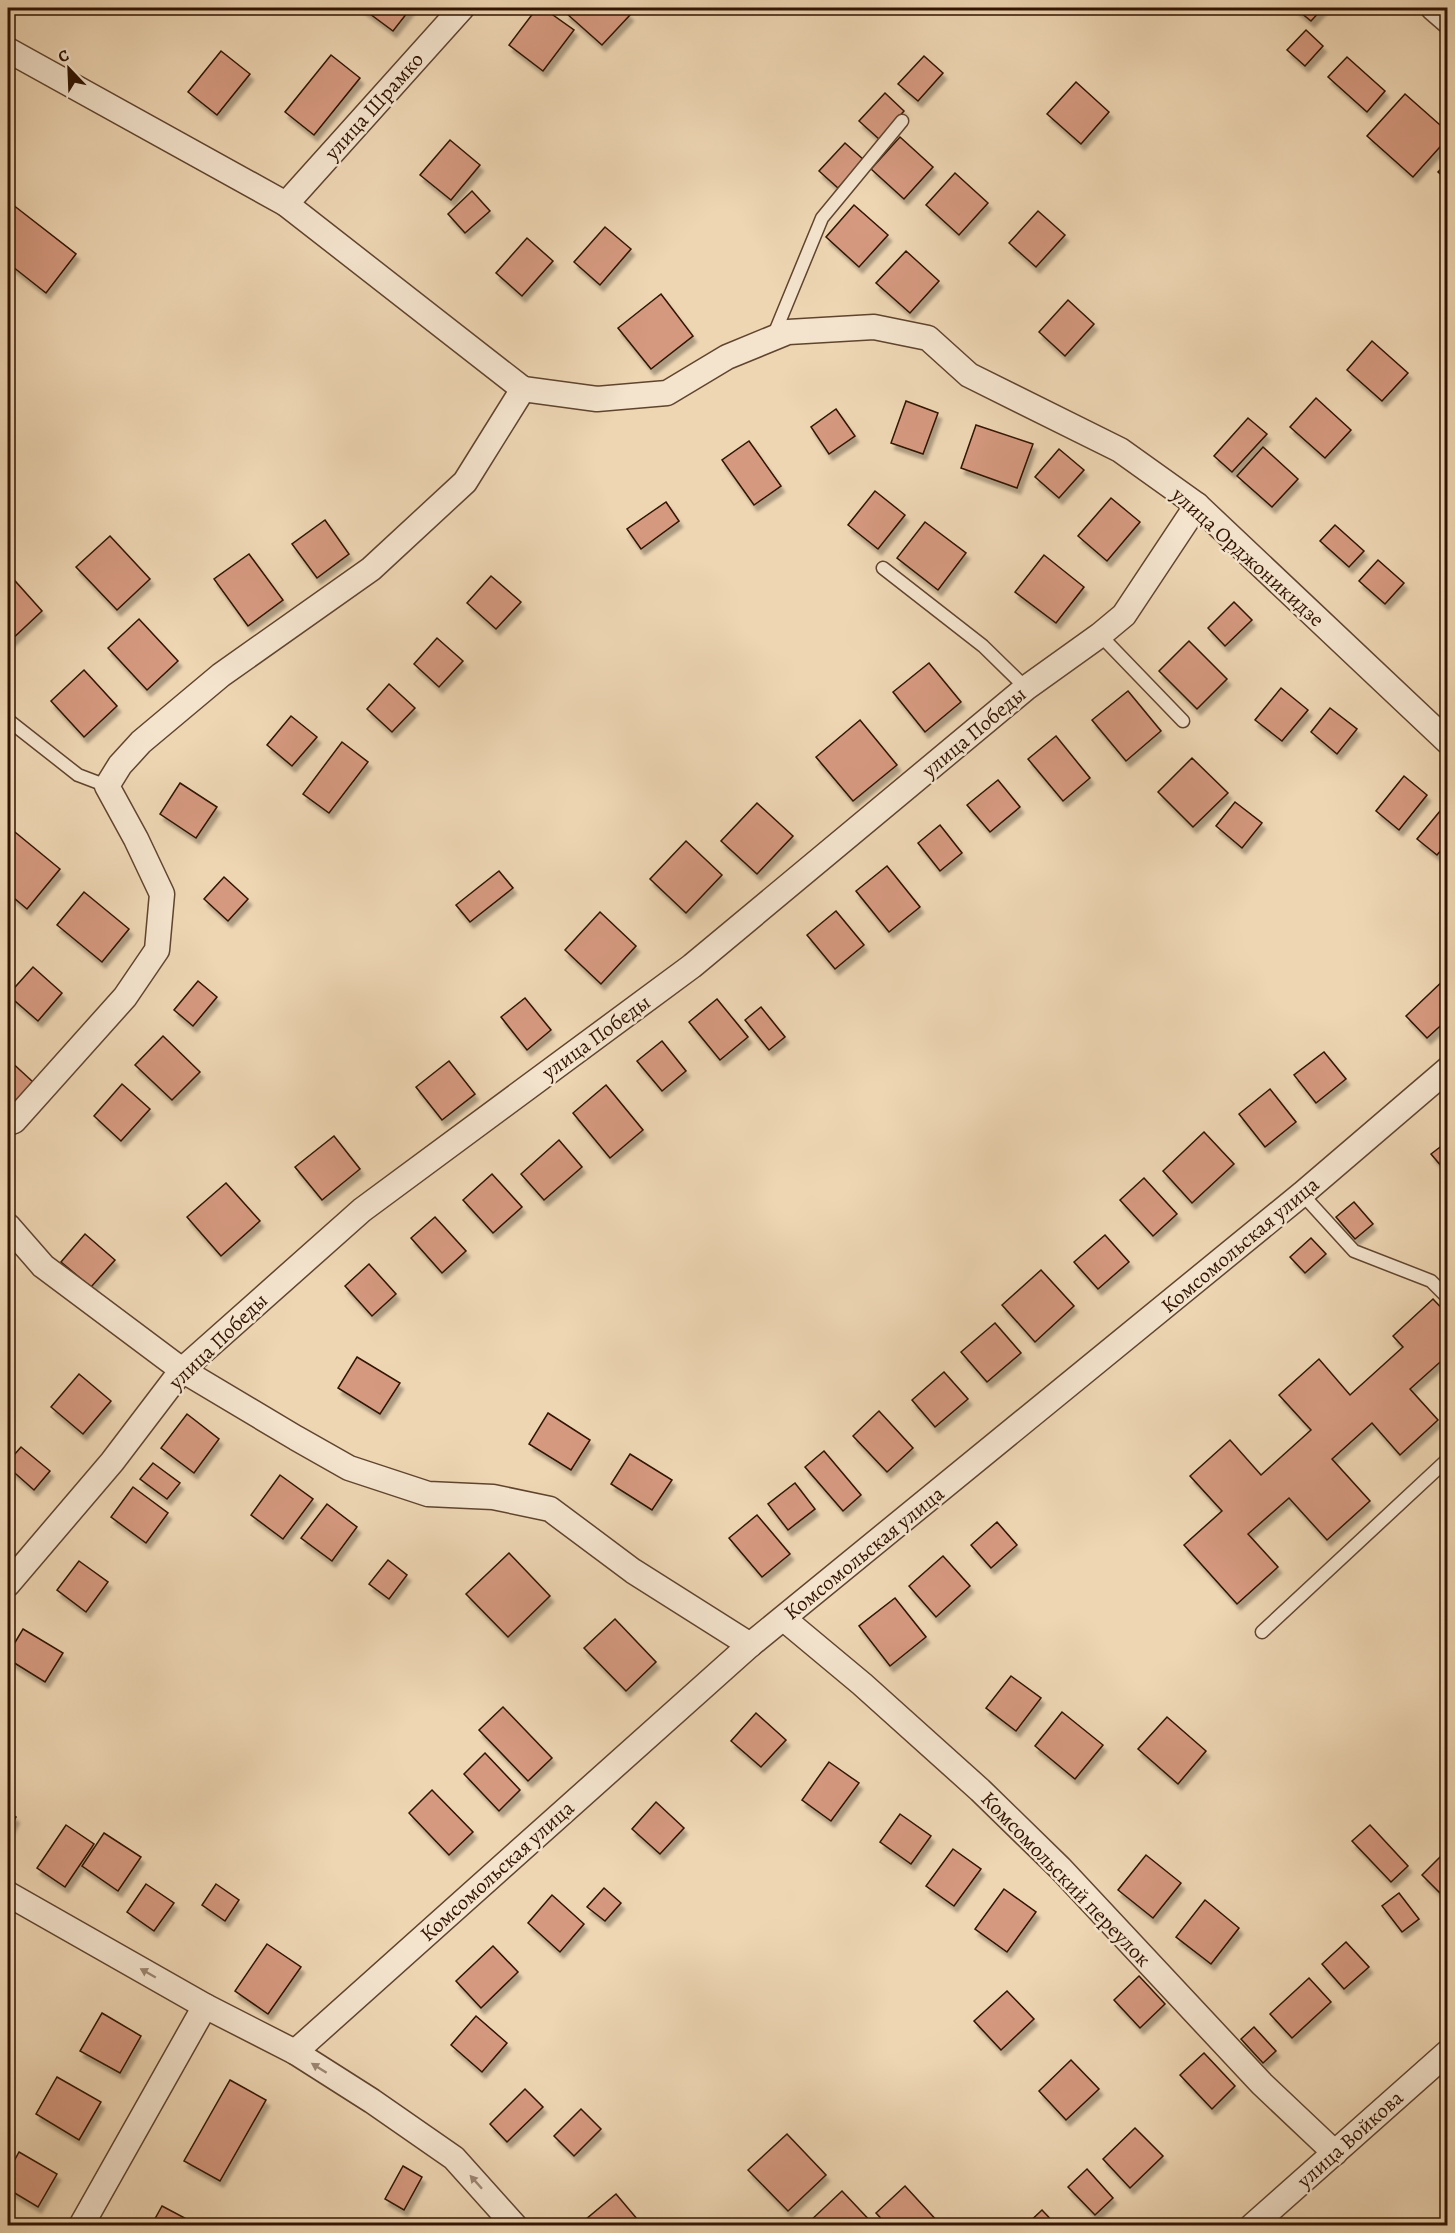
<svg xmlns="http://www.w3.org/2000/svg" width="1455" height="2233" font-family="Alegreya,serif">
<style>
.building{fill:#d5997f;stroke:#301301;stroke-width:1.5;filter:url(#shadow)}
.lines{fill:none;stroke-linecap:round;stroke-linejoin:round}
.service-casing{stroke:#60442e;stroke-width:15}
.minor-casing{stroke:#60442e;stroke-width:27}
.service{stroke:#f4e4ce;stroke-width:12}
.minor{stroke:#f4e4ce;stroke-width:24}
.oneway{fill:#9c8672}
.labels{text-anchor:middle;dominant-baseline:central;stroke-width:5;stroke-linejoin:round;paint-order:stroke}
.street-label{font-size:21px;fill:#301301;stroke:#f4e4ce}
</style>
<defs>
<filter id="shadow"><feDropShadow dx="3.5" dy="6" stdDeviation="1.5" flood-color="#0004"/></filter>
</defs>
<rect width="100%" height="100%" fill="#eed6b3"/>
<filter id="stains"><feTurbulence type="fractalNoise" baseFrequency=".00333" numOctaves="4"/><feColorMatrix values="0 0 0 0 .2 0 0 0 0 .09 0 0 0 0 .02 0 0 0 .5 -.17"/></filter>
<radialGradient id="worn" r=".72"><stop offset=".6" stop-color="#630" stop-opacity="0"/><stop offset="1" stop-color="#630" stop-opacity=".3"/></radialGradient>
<g class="building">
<path d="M 362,8 L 411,8 L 393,31 Z"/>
<path d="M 537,8 L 543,8 L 574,30 L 543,71 L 509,45 Z"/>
<path d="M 571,8 L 623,8 L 630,15 L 602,45 L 566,13 Z"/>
<path d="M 1295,8 L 1323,8 L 1311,21 Z"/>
<path d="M 1306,30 L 1323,46 L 1305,66 L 1287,50 Z"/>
<path d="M 221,51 L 250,74 L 217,115 L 188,92 Z"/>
<path d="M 331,55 L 360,78 L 314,135 L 285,112 Z"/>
<path d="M 924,56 L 943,73 L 918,101 L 898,84 Z"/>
<path d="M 1347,57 L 1385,91 L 1367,112 L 1328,77 Z"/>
<path d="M 1076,82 L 1109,112 L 1081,144 L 1047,114 Z"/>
<path d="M 885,93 L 904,111 L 879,139 L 859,121 Z"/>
<path d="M 1405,94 L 1448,132 L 1448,138 L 1413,177 L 1367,136 Z"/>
<path d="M 900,137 L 933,167 L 904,199 L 871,169 Z"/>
<path d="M 450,140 L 480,165 L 451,200 L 420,175 Z"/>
<path d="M 845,143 L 864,160 L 838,188 L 819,171 Z"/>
<path d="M 1448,162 L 1448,181 L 1438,172 Z"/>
<path d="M 955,173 L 988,203 L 959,235 L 926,205 Z"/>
<path d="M 472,191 L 490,211 L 465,233 L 448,214 Z"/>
<path d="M 8,201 L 76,254 L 46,293 L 8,263 Z"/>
<path d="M 854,205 L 888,235 L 859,267 L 826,237 Z"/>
<path d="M 1038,211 L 1065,235 L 1036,267 L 1009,243 Z"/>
<path d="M 605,227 L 631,249 L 600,285 L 574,262 Z"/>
<path d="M 527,238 L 553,261 L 522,296 L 496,273 Z"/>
<path d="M 906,251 L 939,281 L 910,313 L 876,283 Z"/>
<path d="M 661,294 L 693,336 L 651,369 L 618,328 Z"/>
<path d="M 1068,300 L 1094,324 L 1065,356 L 1039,332 Z"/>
<path d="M 1372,341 L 1408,373 L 1382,401 L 1347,370 Z"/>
<path d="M 1316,398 L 1351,430 L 1325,458 L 1290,427 Z"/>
<path d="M 906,401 L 938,413 L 923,454 L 891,443 Z"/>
<path d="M 836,409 L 855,436 L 829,454 L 811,427 Z"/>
<path d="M 1248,418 L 1267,434 L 1232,472 L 1214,456 Z"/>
<path d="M 976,425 L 1033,444 L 1017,488 L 961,468 Z"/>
<path d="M 749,441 L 781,486 L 754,505 L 722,460 Z"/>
<path d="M 1263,447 L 1298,479 L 1272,507 L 1237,476 Z"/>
<path d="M 1059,449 L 1084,470 L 1059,498 L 1035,477 Z"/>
<path d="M 875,491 L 905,515 L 878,549 L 848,525 Z"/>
<path d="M 1111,498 L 1140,522 L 1107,561 L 1078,536 Z"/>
<path d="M 666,502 L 679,521 L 641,549 L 627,529 Z"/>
<path d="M 325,520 L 349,554 L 317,578 L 292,544 Z"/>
<path d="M 925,522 L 966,553 L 938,590 L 897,558 Z"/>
<path d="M 1335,525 L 1364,551 L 1349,567 L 1320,541 Z"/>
<path d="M 110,536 L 150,579 L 117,610 L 76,567 Z"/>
<path d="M 249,554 L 283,600 L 248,626 L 214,579 Z"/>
<path d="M 1044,555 L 1084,587 L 1056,623 L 1015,592 Z"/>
<path d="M 1378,560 L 1404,583 L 1385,604 L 1359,581 Z"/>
<path d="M 8,573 L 42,611 L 9,642 L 8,640 Z"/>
<path d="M 491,576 L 521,602 L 496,629 L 467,603 Z"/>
<path d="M 1234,602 L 1252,620 L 1225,646 L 1208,628 Z"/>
<path d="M 139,619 L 178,661 L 147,690 L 108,648 Z"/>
<path d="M 437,638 L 463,661 L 439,687 L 414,664 Z"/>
<path d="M 1189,641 L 1227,679 L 1197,709 L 1159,671 Z"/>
<path d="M 929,663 L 961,702 L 925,732 L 893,692 Z"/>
<path d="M 84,670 L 117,706 L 84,737 L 51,701 Z"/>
<path d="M 389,684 L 415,708 L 392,732 L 367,709 Z"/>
<path d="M 1281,688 L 1308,710 L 1282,741 L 1255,720 Z"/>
<path d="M 1128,691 L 1161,731 L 1126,761 L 1092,720 Z"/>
<path d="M 1330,708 L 1357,729 L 1337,754 L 1311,732 Z"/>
<path d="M 291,716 L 317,737 L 292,766 L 267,745 Z"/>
<path d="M 860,720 L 897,765 L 853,801 L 816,757 Z"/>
<path d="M 1056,736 L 1090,778 L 1063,801 L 1028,759 Z"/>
<path d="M 342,742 L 368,762 L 329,813 L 303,794 Z"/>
<path d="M 1192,758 L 1228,793 L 1193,827 L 1158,792 Z"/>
<path d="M 1404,776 L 1427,795 L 1399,830 L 1376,811 Z"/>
<path d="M 998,780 L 1020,807 L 990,832 L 967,805 Z"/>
<path d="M 180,783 L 217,807 L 196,838 L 160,814 Z"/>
<path d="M 1235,802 L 1262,823 L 1242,848 L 1216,826 Z"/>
<path d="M 757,803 L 793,836 L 757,874 L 721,841 Z"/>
<path d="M 1445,805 L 1448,807 L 1448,842 L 1437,855 L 1417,839 Z"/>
<path d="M 940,825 L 962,853 L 940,871 L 918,843 Z"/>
<path d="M 10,828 L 60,869 L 27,909 L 8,893 L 8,832 Z"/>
<path d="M 686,841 L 722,875 L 686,913 L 650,879 Z"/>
<path d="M 887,866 L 920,907 L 889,932 L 856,891 Z"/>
<path d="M 499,871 L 513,888 L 470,922 L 456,905 Z"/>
<path d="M 224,877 L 248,899 L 228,921 L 204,899 Z"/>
<path d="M 84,892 L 129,929 L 102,962 L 57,925 Z"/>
<path d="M 836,911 L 864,945 L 835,969 L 807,935 Z"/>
<path d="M 600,912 L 636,946 L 601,984 L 565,950 Z"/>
<path d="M 33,967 L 62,993 L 38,1021 L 8,995 Z"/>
<path d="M 1448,976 L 1448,1019 L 1427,1038 L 1406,1016 Z"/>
<path d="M 198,981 L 217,997 L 193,1026 L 174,1010 Z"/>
<path d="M 525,998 L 551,1030 L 527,1050 L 501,1017 Z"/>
<path d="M 717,999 L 748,1037 L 720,1060 L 689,1022 Z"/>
<path d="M 761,1007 L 785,1037 L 769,1050 L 745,1020 Z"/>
<path d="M 163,1036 L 200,1072 L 172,1100 L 135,1065 Z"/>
<path d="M 662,1041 L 686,1071 L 662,1091 L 637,1061 Z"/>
<path d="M 1324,1052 L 1346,1079 L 1316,1103 L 1294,1075 Z"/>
<path d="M 8,1059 L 33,1082 L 8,1110 Z"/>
<path d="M 449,1061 L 475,1094 L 442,1120 L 416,1087 Z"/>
<path d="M 122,1084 L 150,1109 L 121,1141 L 94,1116 Z"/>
<path d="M 606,1085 L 643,1130 L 610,1158 L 573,1113 Z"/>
<path d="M 1270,1089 L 1296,1122 L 1265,1147 L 1239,1114 Z"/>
<path d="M 1204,1132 L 1234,1164 L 1192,1203 L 1163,1171 Z"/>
<path d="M 334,1136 L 360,1169 L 322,1200 L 295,1167 Z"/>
<path d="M 559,1140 L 582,1167 L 544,1200 L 521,1174 Z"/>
<path d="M 1448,1141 L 1448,1174 L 1431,1154 Z"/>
<path d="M 492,1174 L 522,1207 L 493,1233 L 463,1200 Z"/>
<path d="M 1144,1178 L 1177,1214 L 1153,1236 L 1120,1200 Z"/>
<path d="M 226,1183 L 260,1221 L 221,1256 L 187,1217 Z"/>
<path d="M 1354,1202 L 1373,1224 L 1355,1239 L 1336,1217 Z"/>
<path d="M 435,1217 L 466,1251 L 442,1273 L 411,1238 Z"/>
<path d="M 85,1234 L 115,1260 L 91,1287 L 61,1262 Z"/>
<path d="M 1105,1235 L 1129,1262 L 1098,1289 L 1074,1262 Z"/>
<path d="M 1311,1238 L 1326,1254 L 1305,1273 L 1290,1257 Z"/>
<path d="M 369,1264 L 396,1294 L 372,1316 L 345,1286 Z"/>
<path d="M 1041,1270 L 1074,1306 L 1035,1342 L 1002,1305 Z"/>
<path d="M 1433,1299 L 1448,1315 L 1448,1355 L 1410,1389 L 1438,1420 L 1400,1455 L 1372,1423 L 1332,1459 L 1370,1501 L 1327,1540 L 1289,1498 L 1248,1534 L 1278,1567 L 1237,1604 L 1184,1545 L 1222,1511 L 1190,1476 L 1230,1440 L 1261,1475 L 1311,1430 L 1279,1395 L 1319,1359 L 1350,1395 L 1403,1347 L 1393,1336 Z"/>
<path d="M 995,1323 L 1021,1353 L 987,1382 L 961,1352 Z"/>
<path d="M 357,1357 L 400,1383 L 380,1414 L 338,1388 Z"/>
<path d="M 944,1372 L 968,1399 L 935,1427 L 912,1400 Z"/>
<path d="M 79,1374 L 111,1401 L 83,1434 L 51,1407 Z"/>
<path d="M 879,1411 L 913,1448 L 887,1472 L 853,1436 Z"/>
<path d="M 548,1413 L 590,1440 L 571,1470 L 529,1444 Z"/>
<path d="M 187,1414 L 219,1439 L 194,1473 L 161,1448 Z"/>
<path d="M 21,1447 L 50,1471 L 34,1490 L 8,1467 L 8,1462 Z"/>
<path d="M 824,1451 L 861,1495 L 843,1511 L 805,1467 Z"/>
<path d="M 630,1454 L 672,1480 L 652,1510 L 611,1484 Z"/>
<path d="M 153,1463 L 180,1483 L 167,1499 L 140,1479 Z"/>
<path d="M 280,1475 L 313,1499 L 283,1539 L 251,1515 Z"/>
<path d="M 795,1483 L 815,1509 L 788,1530 L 768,1504 Z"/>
<path d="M 133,1487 L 168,1513 L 146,1543 L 111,1517 Z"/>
<path d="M 327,1504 L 357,1527 L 332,1561 L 301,1538 Z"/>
<path d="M 757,1515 L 790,1554 L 762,1577 L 729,1538 Z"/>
<path d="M 997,1522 L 1017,1545 L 991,1568 L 971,1545 Z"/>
<path d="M 509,1553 L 550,1596 L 508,1637 L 466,1594 Z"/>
<path d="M 943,1556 L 970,1586 L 936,1617 L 909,1586 Z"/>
<path d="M 388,1560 L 407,1575 L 389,1599 L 369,1584 Z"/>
<path d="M 79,1561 L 108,1582 L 86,1612 L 57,1590 Z"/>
<path d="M 895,1598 L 926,1637 L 890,1666 L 859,1626 Z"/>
<path d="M 615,1619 L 656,1662 L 626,1691 L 584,1648 Z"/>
<path d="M 23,1629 L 63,1653 L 45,1682 L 8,1659 L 8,1654 Z"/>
<path d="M 1011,1676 L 1041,1698 L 1016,1731 L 986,1708 Z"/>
<path d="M 503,1707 L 552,1758 L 528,1781 L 479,1730 Z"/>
<path d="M 1062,1712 L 1103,1745 L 1075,1779 L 1035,1746 Z"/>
<path d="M 756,1713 L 786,1740 L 761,1767 L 731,1741 Z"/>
<path d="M 1167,1717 L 1206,1751 L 1178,1784 L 1138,1749 Z"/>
<path d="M 485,1753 L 520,1790 L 499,1811 L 464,1774 Z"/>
<path d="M 829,1762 L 859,1783 L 831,1821 L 802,1800 Z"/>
<path d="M 432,1790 L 473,1832 L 449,1855 L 409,1813 Z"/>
<path d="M 656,1802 L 684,1828 L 660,1854 L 632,1829 Z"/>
<path d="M 8,1812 L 16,1817 L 8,1832 Z"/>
<path d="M 900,1814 L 931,1836 L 911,1864 L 880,1842 Z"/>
<path d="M 66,1825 L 94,1844 L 65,1887 L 37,1868 Z"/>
<path d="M 1370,1825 L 1408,1866 L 1391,1882 L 1352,1841 Z"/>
<path d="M 104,1833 L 141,1857 L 118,1891 L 82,1866 Z"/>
<path d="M 953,1849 L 981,1869 L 954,1906 L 926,1886 Z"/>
<path d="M 1447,1850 L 1448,1850 L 1447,1900 L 1422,1875 Z"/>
<path d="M 1146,1855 L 1181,1883 L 1153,1918 L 1118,1890 Z"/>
<path d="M 146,1884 L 174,1903 L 154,1931 L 127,1912 Z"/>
<path d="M 216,1884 L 239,1900 L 225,1921 L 202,1905 Z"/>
<path d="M 604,1888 L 621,1903 L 605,1921 L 587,1907 Z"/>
<path d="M 1004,1889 L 1036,1912 L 1007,1952 L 975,1929 Z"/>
<path d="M 1399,1893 L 1419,1919 L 1402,1932 L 1382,1906 Z"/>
<path d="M 552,1895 L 584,1924 L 560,1952 L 528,1923 Z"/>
<path d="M 1205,1900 L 1239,1928 L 1211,1964 L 1176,1937 Z"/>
<path d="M 1346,1942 L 1369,1967 L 1344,1989 L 1322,1964 Z"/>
<path d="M 267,1944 L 301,1967 L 268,2014 L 235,1991 Z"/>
<path d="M 493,1946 L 518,1972 L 481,2008 L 456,1981 Z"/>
<path d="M 1139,1976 L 1165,2004 L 1140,2028 L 1114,2000 Z"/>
<path d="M 1309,1978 L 1331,2002 L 1292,2038 L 1270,2014 Z"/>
<path d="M 1007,1991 L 1034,2019 L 1001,2050 L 974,2021 Z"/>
<path d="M 102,2013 L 141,2036 L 120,2073 L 80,2051 Z"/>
<path d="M 476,2016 L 507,2043 L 482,2072 L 451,2045 Z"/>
<path d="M 1254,2027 L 1276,2051 L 1263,2063 L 1241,2039 Z"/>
<path d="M 1204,2053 L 1235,2086 L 1212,2109 L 1180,2075 Z"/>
<path d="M 1071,2060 L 1099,2089 L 1066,2120 L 1039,2091 Z"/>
<path d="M 57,2077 L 101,2102 L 79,2140 L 36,2114 Z"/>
<path d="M 230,2080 L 266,2100 L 220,2181 L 184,2161 Z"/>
<path d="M 525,2089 L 543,2107 L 507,2142 L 490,2124 Z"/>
<path d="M 581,2109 L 601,2129 L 574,2156 L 554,2136 Z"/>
<path d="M 1135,2128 L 1163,2156 L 1130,2188 L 1103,2159 Z"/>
<path d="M 787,2134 L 826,2175 L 788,2211 L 748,2170 Z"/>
<path d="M 19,2152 L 57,2174 L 38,2207 L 8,2189 L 8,2172 Z"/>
<path d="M 403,2166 L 422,2177 L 404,2210 L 385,2199 Z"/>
<path d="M 1087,2169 L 1113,2198 L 1095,2215 L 1068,2187 Z"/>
<path d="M 905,2186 L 939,2223 L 936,2226 L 888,2226 L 876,2213 Z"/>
<path d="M 842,2191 L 875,2226 L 812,2226 L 809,2222 Z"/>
<path d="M 616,2194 L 643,2226 L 589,2226 L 585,2220 Z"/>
<path d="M 162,2206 L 198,2225 L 151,2226 Z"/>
<path d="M 1042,2210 L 1057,2226 L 1025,2226 Z"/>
<path d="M 367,2220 L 377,2226 L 364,2226 Z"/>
</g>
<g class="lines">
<g class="service-casing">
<g id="service">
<path d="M 773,337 L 822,218 L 902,121"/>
<path d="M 883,568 L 983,646 L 1026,688"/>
<path d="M 1100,635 L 1183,721"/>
<path d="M 8,720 L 78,775 L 107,786"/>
<path d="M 1302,1194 L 1354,1251 L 1431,1281 L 1448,1298"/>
<path d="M 1262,1632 L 1448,1459"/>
</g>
</g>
<g class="minor-casing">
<g id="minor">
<path d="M 1433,8 L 1448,21"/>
<path d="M 8,50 L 286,204 L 523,389"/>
<path d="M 286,204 L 462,8"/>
<path d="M 523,389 L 597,399 L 667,393 L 727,357 L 788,332 L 874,327 L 928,338 L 969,375 L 1120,450 L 1197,505 L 1448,742"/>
<path d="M 8,1123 L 14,1121 L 125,997 L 157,950 L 162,894 L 136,839 L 107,786 L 120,765 L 141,742 L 221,675 L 371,569 L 465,482 L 523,389"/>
<path d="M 8,1226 L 43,1266 L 182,1370 L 296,1438 L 349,1468 L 428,1494 L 493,1497 L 550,1509 L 633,1571 L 750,1645"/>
<path d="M 8,1584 L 112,1462 L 182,1370 L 362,1210 L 692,966 L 1026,688 L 1100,635 L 1124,615 L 1197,505"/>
<path d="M 784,1619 L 862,1684 L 980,1790 L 1060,1868 L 1262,2084 L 1335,2153"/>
<path d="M 8,1894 L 205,2006 L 295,2052 L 372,2101 L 454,2158 L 515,2226"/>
<path d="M 295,2052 L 750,1645 L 1302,1194 L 1448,1069"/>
<path d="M 81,2226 L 205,2006"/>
<path d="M 1252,2226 L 1448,2052"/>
</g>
</g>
<use href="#service" class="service"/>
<use href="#minor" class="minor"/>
</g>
<defs><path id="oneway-solid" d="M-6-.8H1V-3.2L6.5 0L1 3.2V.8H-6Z" transform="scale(1.5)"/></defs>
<g class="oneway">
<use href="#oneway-solid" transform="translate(148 1973) rotate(-150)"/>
<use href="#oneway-solid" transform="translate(319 2068) rotate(-148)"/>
<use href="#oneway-solid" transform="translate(476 2182) rotate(-132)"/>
</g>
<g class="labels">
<g class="street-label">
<text transform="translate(374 106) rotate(-48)">улица Шрамко</text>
<text transform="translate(1248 557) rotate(42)">улица Орджоникидзе</text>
<text transform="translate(974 732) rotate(-40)">улица Победы</text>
<text transform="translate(596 1037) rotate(-36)">улица Победы</text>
<text transform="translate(1240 1245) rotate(-40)">Комсомольская улица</text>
<text transform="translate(218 1341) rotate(-44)">улица Победы</text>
<text transform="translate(864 1553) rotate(-39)">Комсомольская улица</text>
<text transform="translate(497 1871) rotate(-42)">Комсомольская улица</text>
<text transform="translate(1066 1879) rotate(46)">Комсомольский переулок</text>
<text transform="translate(1350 2139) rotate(-42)">улица Войкова</text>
</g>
</g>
<rect width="1455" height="2233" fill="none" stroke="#eed6b3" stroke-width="30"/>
<rect x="9" y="9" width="1437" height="2215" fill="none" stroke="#301301" stroke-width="3"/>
<rect x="15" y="15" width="1425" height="2203" fill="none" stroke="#301301" stroke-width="1.5"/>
<g transform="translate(69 69) rotate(337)" stroke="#f4e4ce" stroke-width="4.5" paint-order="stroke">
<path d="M0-4.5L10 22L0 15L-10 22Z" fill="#301301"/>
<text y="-9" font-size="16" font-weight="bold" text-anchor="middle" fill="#301301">С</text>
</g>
<rect width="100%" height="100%" filter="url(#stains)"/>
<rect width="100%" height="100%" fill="url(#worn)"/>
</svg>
